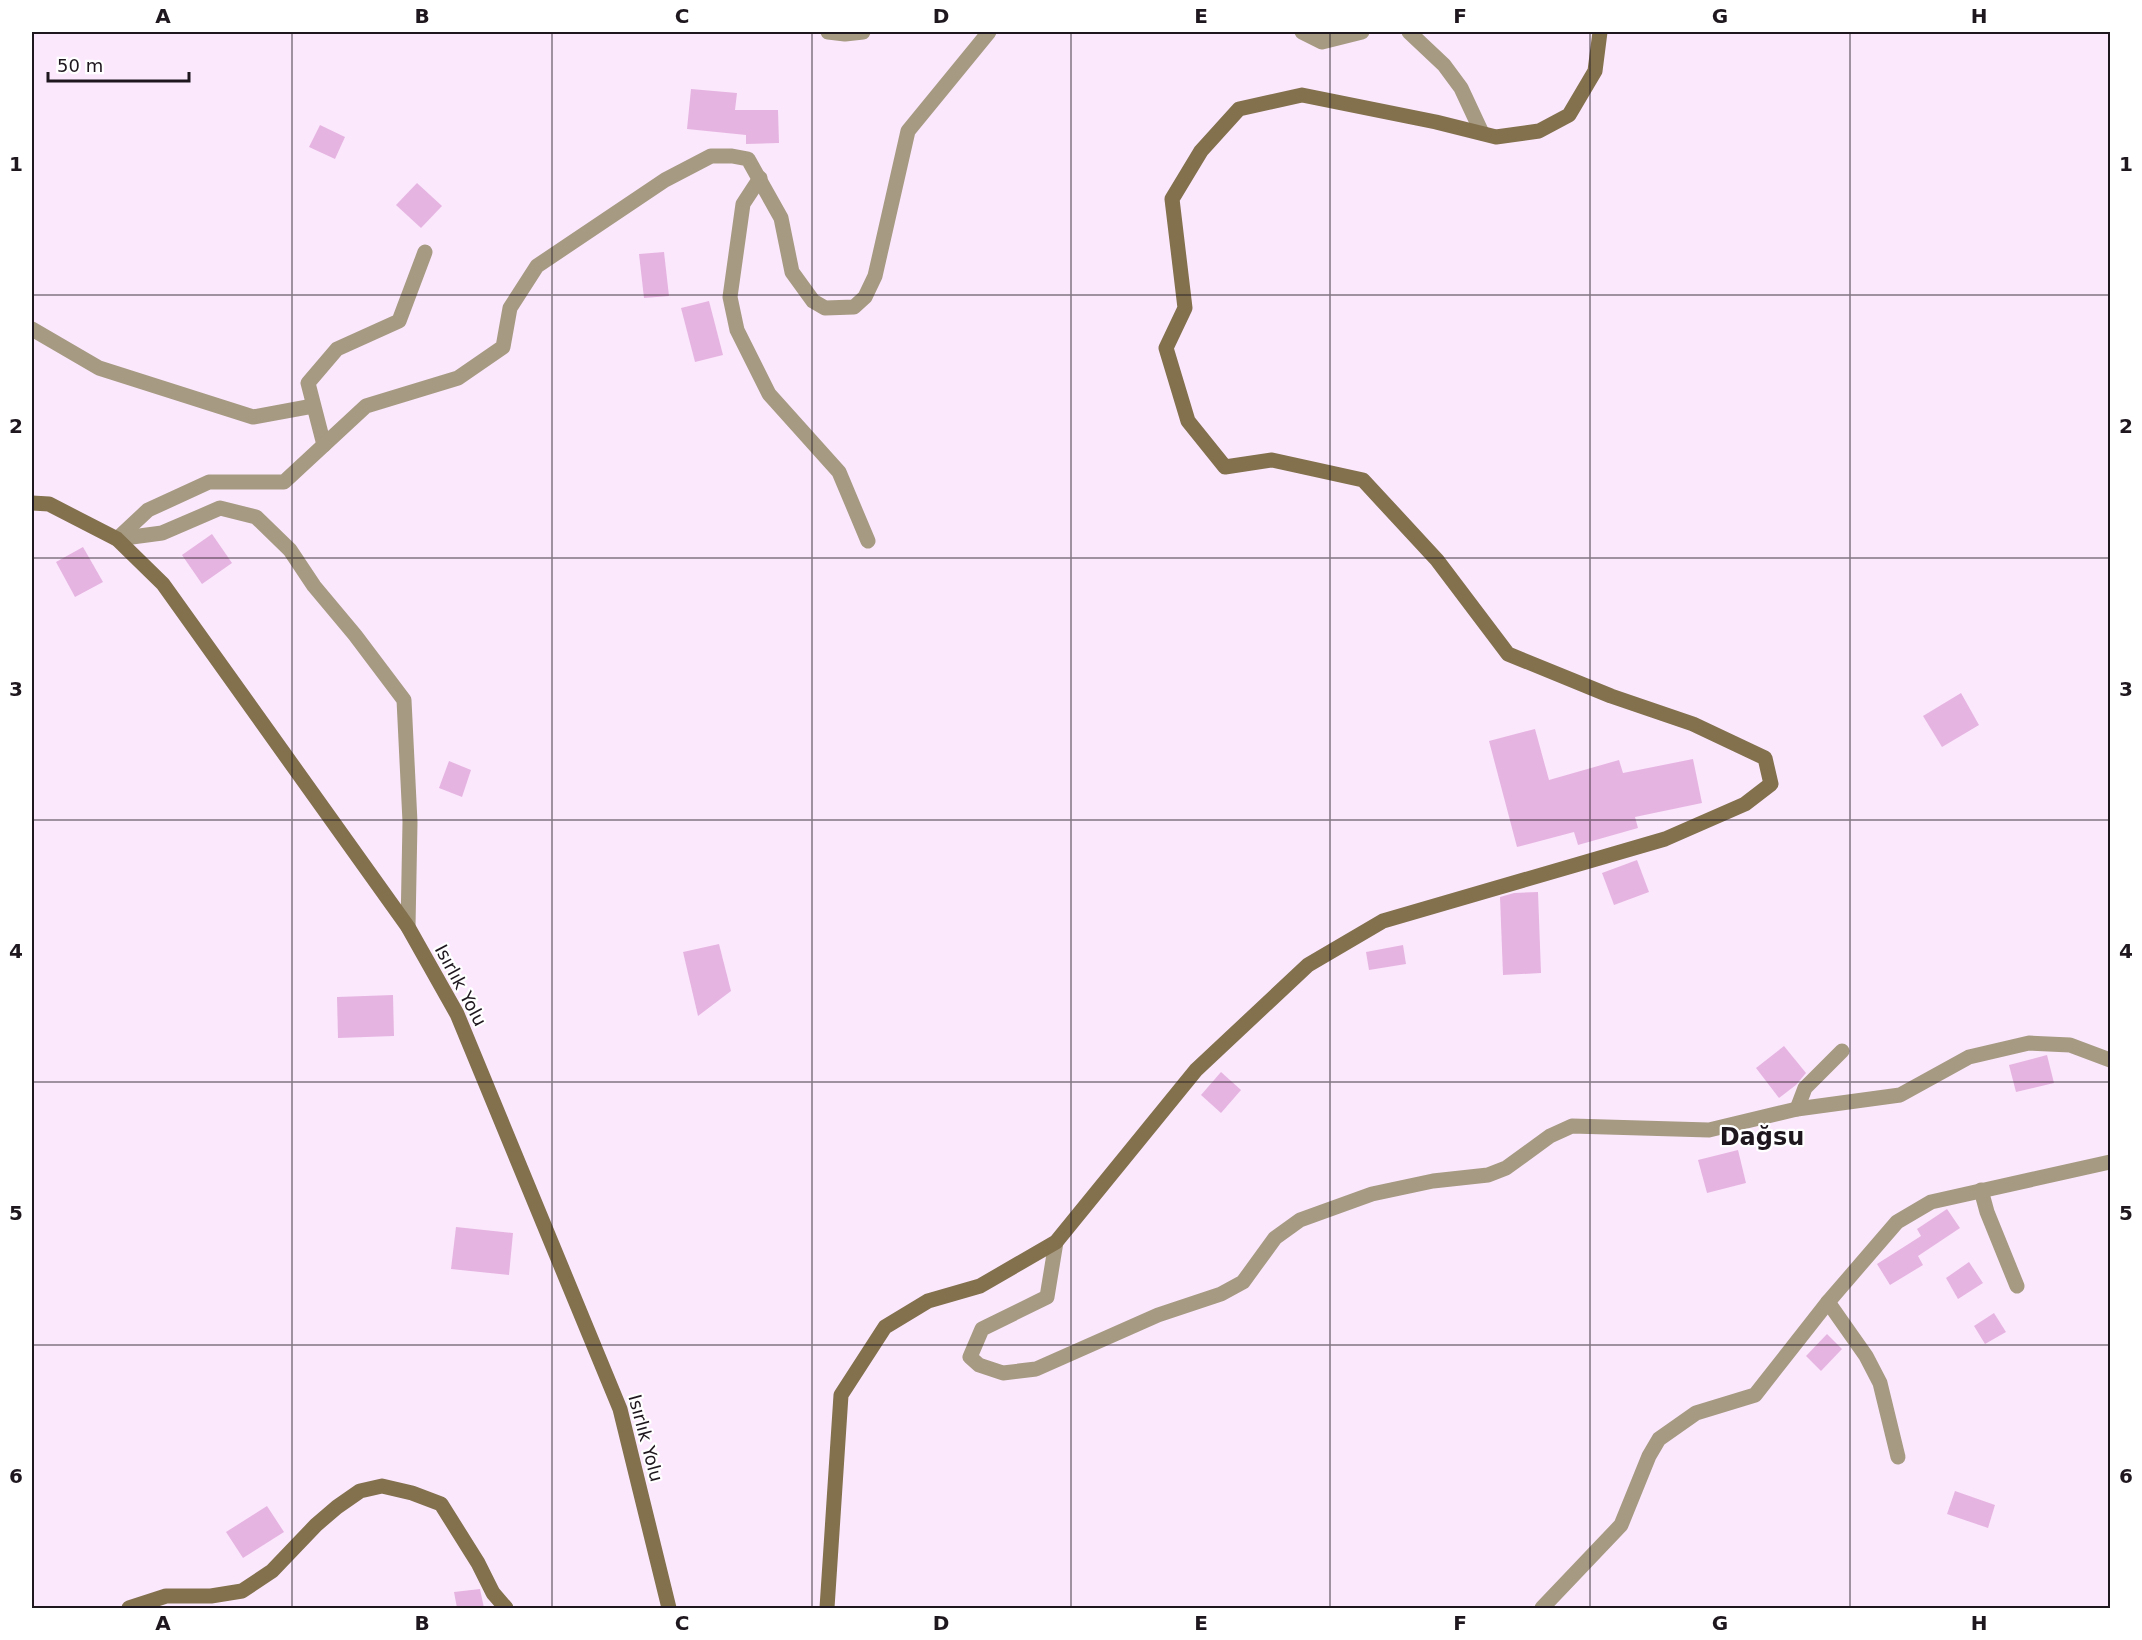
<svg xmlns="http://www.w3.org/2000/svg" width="2142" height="1640" font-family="'DejaVu Sans',sans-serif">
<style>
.building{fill:#e6b4e1}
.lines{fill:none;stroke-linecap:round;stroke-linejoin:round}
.street{stroke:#a79a82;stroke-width:15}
.secondary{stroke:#83714d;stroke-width:15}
.grid{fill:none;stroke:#1e171e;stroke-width:1.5;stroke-opacity:0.55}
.labels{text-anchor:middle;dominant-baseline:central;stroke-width:4.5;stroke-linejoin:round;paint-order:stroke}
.street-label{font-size:18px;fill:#1e171e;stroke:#fff}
.district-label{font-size:24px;font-weight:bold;fill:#1e171e;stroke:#fff}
.neatline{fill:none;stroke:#1e171e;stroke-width:2}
.grid-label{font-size:20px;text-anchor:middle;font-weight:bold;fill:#1e171e}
</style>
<rect width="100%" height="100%" fill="#fbe8fd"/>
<g class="building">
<path d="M 691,89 L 737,93 L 735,110 L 778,110 L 779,143 L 746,144 L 746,135 L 687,129 Z"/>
<path d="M 320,125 L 345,137 L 335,159 L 309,147 Z"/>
<path d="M 417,183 L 442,206 L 421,228 L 396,205 Z"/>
<path d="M 664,252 L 669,296 L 644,298 L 639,254 Z"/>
<path d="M 709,301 L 723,355 L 695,362 L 681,308 Z"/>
<path d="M 212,534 L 232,563 L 202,584 L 182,555 Z"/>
<path d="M 83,547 L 103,582 L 75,597 L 56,562 Z"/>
<path d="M 1961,693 L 1979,725 L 1942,747 L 1923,716 Z"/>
<path d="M 1535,729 L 1549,780 L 1619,760 L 1623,773 L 1693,759 L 1702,803 L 1635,817 L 1638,828 L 1578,845 L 1574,832 L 1517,847 L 1489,741 Z"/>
<path d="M 449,761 L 471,770 L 462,797 L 439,788 Z"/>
<path d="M 1637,860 L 1649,892 L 1614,905 L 1602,873 Z"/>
<path d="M 1538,892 L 1541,973 L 1503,975 L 1500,897 L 1514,893 Z"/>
<path d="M 719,944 L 731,991 L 698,1016 L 683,952 Z"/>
<path d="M 1403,945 L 1406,964 L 1369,970 L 1366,952 Z"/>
<path d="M 393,995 L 394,1036 L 338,1038 L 337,997 Z"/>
<path d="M 1784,1046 L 1806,1073 L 1796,1085 L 1779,1098 L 1756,1068 Z"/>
<path d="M 2047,1055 L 2054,1083 L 2016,1092 L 2009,1065 Z"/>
<path d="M 1221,1072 L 1241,1090 L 1221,1113 L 1201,1095 Z"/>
<path d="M 1738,1150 L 1746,1183 L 1707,1193 L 1698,1160 Z"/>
<path d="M 1947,1209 L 1960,1228 L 1918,1256 L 1923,1265 L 1890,1285 L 1877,1264 L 1921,1236 L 1917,1229 Z"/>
<path d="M 456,1227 L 513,1233 L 509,1275 L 451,1269 Z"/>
<path d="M 1969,1262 L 1983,1283 L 1958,1299 L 1946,1278 Z"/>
<path d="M 1994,1313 L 2006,1332 L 1985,1344 L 1974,1326 Z"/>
<path d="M 1827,1334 L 1842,1349 L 1821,1371 L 1806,1356 Z"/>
<path d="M 1955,1491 L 1995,1505 L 1988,1528 L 1947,1514 Z"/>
<path d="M 267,1506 L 284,1532 L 243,1558 L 226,1532 Z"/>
<path d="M 480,1589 L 484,1608 L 457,1608 L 454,1592 Z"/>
</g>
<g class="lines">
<g class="street">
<path d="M 828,32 L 845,34 L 863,32"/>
<path d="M 1302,32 L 1322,42 L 1362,32"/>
<path d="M 1409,32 L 1444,65 L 1461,88 L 1482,133"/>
<path d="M 760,178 L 743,204 L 730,297 L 737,330 L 769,394 L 839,472 L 868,541"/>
<path d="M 32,329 L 99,368 L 253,417 L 313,406"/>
<path d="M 324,445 L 308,383 L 337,349 L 399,321 L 425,252"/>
<path d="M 117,539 L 148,510 L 209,482 L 284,482 L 366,406 L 458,378 L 503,347 L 510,308 L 537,266 L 665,180 L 711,156 L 732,156 L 748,159 L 781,218 L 792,272 L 813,301 L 825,308 L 854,307 L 865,297 L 875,276 L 908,131 L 989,32"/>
<path d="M 117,539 L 162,533 L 220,508 L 256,517 L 290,550 L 314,586 L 355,635 L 404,700 L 410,822 L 408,927"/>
<path d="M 1797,1109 L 1805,1088 L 1842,1051"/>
<path d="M 1981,1190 L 1987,1212 L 2017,1286"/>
<path d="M 1056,1242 L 1047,1297 L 982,1329 L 970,1357 L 979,1365 L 1003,1373 L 1036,1369 L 1158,1315 L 1221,1294 L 1243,1282 L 1275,1238 L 1300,1220 L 1372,1194 L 1433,1181 L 1488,1175 L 1506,1168 L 1550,1136 L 1572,1126 L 1709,1130 L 1797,1109 L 1900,1095 L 1969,1057 L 2029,1043 L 2070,1045 L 2110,1060"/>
<path d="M 1828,1302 L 1866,1356 L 1880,1383 L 1898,1457"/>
<path d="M 1542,1608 L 1621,1525 L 1649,1456 L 1659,1439 L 1696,1413 L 1755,1395 L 1828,1302 L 1897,1222 L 1931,1202 L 2110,1162"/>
</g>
<g class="secondary">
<path d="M 32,503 L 49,504 L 117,539 L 163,584 L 408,927 L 457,1014 L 620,1409 L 669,1608"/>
<path d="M 129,1608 L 166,1596 L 211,1596 L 242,1591 L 272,1571 L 316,1525 L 337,1507 L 360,1491 L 382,1486 L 412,1493 L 441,1504 L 478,1563 L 493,1593 L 506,1608"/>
<path d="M 827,1608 L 841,1395 L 885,1327 L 928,1301 L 980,1286 L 1056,1242 L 1196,1070 L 1308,965 L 1383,921 L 1665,839 L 1745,804 L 1771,784 L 1765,758 L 1693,724 L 1611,696 L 1508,654 L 1437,560 L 1363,480 L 1272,460 L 1225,467 L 1188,421 L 1166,348 L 1185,308 L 1172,199 L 1201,151 L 1239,109 L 1302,95 L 1436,122 L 1496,137 L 1539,131 L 1569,115 L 1595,71 L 1600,32"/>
</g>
</g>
<path class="grid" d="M 292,32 L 292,1608M 552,32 L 552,1608M 812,32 L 812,1608M 1071,32 L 1071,1608M 1330,32 L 1330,1608M 1590,32 L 1590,1608M 1850,32 L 1850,1608M 32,295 L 2110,295M 32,558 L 2110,558M 32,820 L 2110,820M 32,1082 L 2110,1082M 32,1345 L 2110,1345"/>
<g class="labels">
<g class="street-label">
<text transform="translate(461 985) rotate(62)">Isırlık Yolu</text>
<text transform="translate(646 1438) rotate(75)">Isırlık Yolu</text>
</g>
<g class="district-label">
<text x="1762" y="1137">Dağsu</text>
</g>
</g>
<rect width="2142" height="1640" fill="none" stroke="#ffffff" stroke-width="66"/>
<path d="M48 72v9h141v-9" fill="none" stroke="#1e171e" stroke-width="3"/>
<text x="57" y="72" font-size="18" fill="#1e171e" stroke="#ffffff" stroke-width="4.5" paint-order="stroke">50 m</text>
<rect x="33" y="33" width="2076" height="1574" class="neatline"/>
<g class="grid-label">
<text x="163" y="23">A</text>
<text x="422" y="23">B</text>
<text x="682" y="23">C</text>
<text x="941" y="23">D</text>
<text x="1201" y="23">E</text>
<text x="1460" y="23">F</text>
<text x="1720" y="23">G</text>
<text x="1979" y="23">H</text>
<text x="16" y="171">1</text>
<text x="2126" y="171">1</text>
<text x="16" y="433">2</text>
<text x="2126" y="433">2</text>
<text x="16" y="696">3</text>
<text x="2126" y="696">3</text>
<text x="16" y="958">4</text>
<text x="2126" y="958">4</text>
<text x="16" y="1220">5</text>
<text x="2126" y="1220">5</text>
<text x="16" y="1483">6</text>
<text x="2126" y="1483">6</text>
<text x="163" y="1630">A</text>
<text x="422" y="1630">B</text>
<text x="682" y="1630">C</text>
<text x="941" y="1630">D</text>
<text x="1201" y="1630">E</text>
<text x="1460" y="1630">F</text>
<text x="1720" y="1630">G</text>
<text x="1979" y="1630">H</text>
</g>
</svg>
